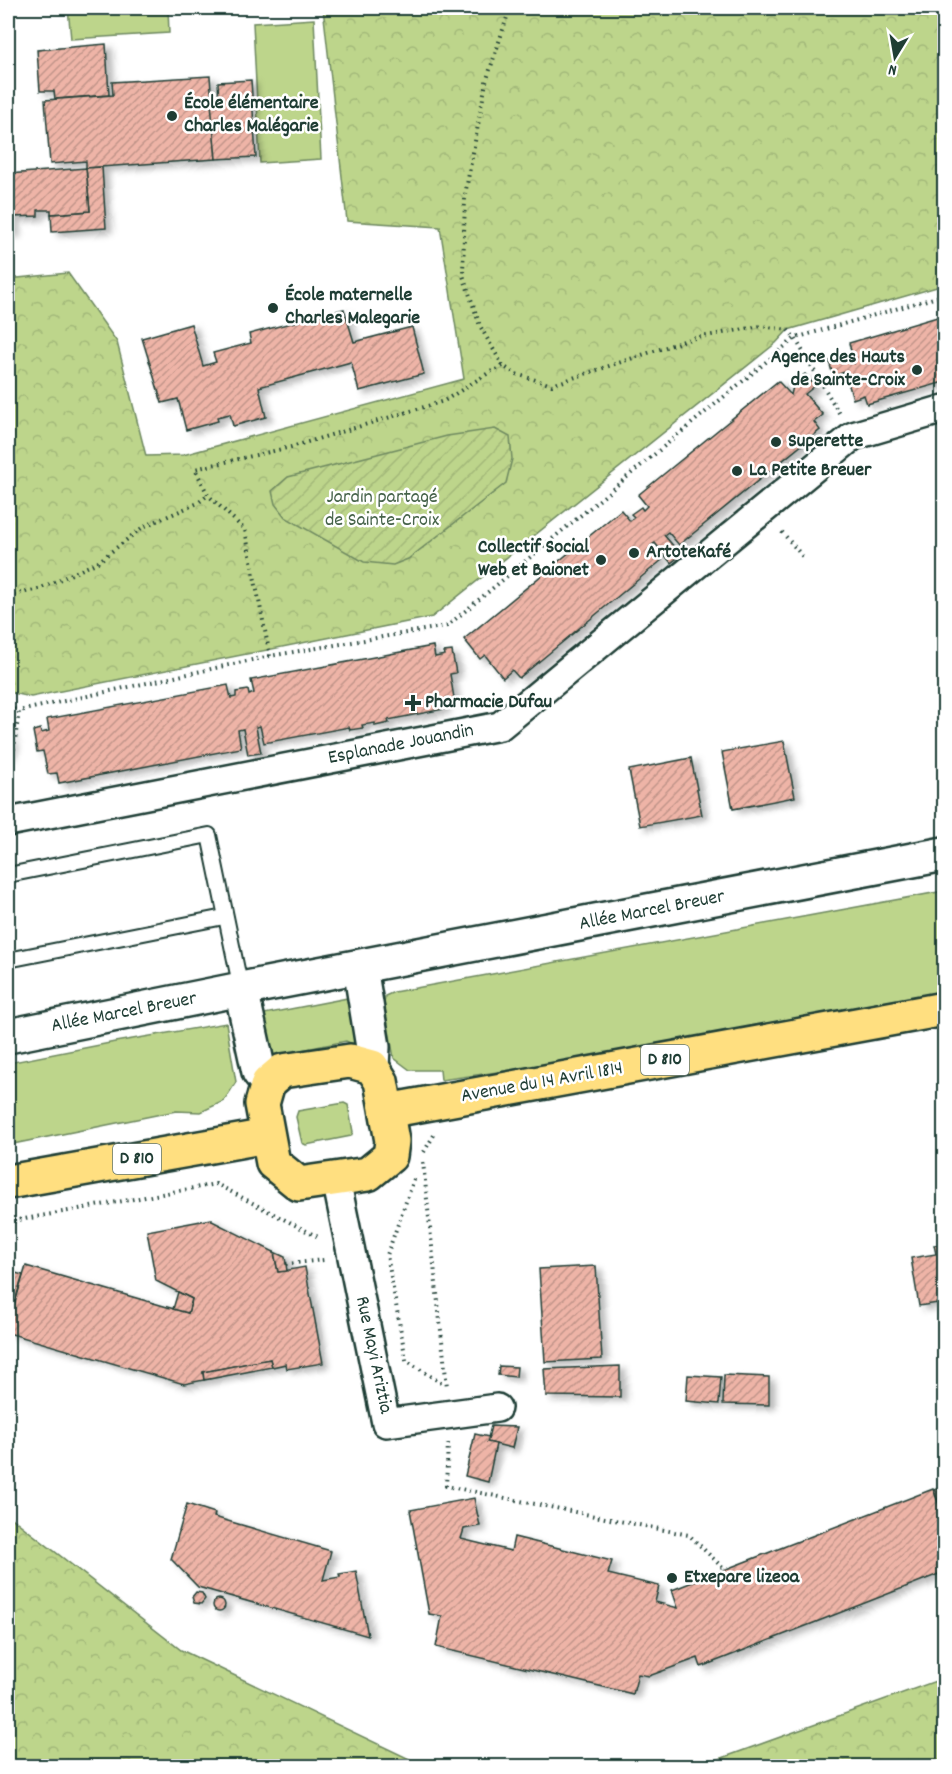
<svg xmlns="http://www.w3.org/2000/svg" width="952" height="1774" font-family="Dekko,sans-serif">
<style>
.grass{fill:#bdd58b;stroke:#6e8960;stroke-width:1.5}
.forest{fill:url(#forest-crowns);stroke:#6e8960;stroke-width:1.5}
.garden{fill:url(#garden-furrows);stroke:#6e8960;stroke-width:1.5}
.building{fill:url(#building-hatch);stroke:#1f3d34;stroke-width:1.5;filter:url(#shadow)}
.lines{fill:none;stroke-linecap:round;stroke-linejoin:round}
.lane-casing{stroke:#1f3d34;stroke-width:18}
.street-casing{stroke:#1f3d34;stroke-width:32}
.secondary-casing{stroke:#1f3d34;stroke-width:38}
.primary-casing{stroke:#1f3d34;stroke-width:38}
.path{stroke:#1f3d34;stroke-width:4;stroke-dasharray:1.5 4.5;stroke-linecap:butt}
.lane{stroke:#fff;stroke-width:14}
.street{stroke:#fff;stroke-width:27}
.secondary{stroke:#fff;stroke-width:33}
.primary{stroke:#ffdf80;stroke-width:33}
.poi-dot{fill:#1f3d34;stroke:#fff;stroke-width:2}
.labels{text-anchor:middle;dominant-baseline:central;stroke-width:5;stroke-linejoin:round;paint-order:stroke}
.shield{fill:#fff;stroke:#627771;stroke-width:1.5}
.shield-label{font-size:18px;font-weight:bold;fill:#1f3d34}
.poi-label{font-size:20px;font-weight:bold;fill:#1f3d34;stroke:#fff;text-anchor:start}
.park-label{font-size:20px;fill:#46634a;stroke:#fff}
.street-label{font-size:20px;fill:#1f3d34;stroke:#fff}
</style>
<defs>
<pattern id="forest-crowns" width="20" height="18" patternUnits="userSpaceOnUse" patternTransform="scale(1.5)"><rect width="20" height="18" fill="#bdd58b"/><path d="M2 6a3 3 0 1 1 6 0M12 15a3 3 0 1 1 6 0" fill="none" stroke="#a2b879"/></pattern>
<pattern id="garden-furrows" width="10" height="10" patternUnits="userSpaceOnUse" patternTransform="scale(1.5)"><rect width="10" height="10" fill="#bdd58b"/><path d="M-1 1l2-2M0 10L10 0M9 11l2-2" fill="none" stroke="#a2b879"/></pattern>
<pattern id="building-hatch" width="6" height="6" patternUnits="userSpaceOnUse" patternTransform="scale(1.5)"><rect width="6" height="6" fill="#eeb4a7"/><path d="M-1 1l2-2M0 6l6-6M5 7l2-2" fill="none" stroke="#c09489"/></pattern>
<filter id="shadow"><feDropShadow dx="6" dy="4" stdDeviation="3" flood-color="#0004"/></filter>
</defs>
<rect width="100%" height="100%" fill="#fff"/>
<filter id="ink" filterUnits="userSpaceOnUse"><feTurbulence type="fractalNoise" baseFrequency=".0167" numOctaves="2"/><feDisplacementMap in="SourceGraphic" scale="12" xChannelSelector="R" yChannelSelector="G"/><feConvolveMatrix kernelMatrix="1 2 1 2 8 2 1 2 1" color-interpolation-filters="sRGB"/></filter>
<g filter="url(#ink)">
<g class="grass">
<path d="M 68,8 L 168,8 L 169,33 L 71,39 Z"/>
<path d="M 314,19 L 321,159 L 260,163 L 253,23 Z"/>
<path d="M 944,891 L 944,991 L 518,1069 L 441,1080 L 440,1070 L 410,1070 L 394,1058 L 384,1003 L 385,996 L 394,992 Z"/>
<path d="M 353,997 L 359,1047 L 346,1041 L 277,1055 L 271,1060 L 259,1015 Z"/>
<path d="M 226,1023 L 236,1082 L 224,1101 L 201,1112 L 176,1111 L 8,1145 L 8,1063 L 115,1042 Z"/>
<path d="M 344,1103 L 348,1105 L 353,1132 L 351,1136 L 306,1145 L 302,1143 L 296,1117 L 298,1111 Z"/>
</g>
<g class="forest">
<path d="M 323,8 L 944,8 L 944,285 L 788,330 L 776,343 L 432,617 L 31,697 L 8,692 L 8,279 L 68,273 L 117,342 L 146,456 L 183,455 L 464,379 L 440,227 L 347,221 Z"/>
<path d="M 8,1515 L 181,1650 L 424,1766 L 8,1766 Z"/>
<path d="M 944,1678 L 944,1766 L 700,1766 Z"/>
</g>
<path class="garden" d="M 495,429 L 510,437 L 512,459 L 506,483 L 408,559 L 393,565 L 364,562 L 285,517 L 275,504 L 272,491 L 288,477 L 447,436 Z"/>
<g class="building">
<path d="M 106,44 L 109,95 L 55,99 L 54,91 L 40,91 L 37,50 Z"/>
<path d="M 210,76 L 216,159 L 86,168 L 86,161 L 50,164 L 45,100 L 113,95 L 112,82 Z"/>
<path d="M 251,80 L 256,157 L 216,159 L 211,103 L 219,103 L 218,82 Z"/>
<path d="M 102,167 L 106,228 L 52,232 L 51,214 L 90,211 L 86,168 Z"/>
<path d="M 86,168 L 90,211 L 51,214 L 51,210 L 38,210 L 38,216 L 13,217 L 14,233 L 8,233 L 8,174 Z"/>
<path d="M 344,309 L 354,342 L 412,327 L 424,374 L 359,391 L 351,362 L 259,387 L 266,417 L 233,426 L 230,414 L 217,417 L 218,421 L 186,430 L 178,399 L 162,403 L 142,338 L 191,324 L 203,366 L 216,362 L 213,353 L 251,343 L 249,334 Z"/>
<path d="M 944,315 L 944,382 L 867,404 L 864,395 L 853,399 L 845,372 L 833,376 L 829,361 L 845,357 L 854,363 L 849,343 Z"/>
<path d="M 805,374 L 815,386 L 805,394 L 823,415 L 814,422 L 820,430 L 679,545 L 668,532 L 664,535 L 681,555 L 671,563 L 655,543 L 651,546 L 662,560 L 519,678 L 512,670 L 503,678 L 485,655 L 480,659 L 464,639 L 621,510 L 630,521 L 634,517 L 631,514 L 641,507 L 643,510 L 647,506 L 638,495 L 778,381 L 791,395 L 794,382 Z"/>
<path d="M 433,646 L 435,657 L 445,655 L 444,652 L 452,651 L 456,673 L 450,674 L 454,698 L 443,701 L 444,709 L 388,720 L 389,723 L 375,726 L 375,723 L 362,725 L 363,728 L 350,730 L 349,727 L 264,743 L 260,726 L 256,727 L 261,753 L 248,755 L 243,729 L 238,730 L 241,748 L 59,783 L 57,773 L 48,774 L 43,751 L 37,752 L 33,731 L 40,729 L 41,733 L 49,731 L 47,719 L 228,685 L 231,698 L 236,697 L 236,692 L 248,690 L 249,695 L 254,693 L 251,680 Z"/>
<path d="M 8,729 L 11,730 L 8,739 L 13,741 L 9,756 L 8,755 Z"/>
<path d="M 784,741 L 795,797 L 733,809 L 722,752 Z"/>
<path d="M 691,758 L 702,815 L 640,826 L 629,770 Z"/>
<path d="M 212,1219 L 212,1221 L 274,1252 L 278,1272 L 305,1267 L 323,1363 L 287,1369 L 286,1364 L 272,1367 L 270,1359 L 203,1372 L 204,1380 L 184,1384 L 8,1333 L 8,1326 L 26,1266 L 188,1313 L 192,1299 L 156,1281 L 147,1231 Z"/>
<path d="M 944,1244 L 944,1302 L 919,1306 L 911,1258 L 936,1254 L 934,1245 Z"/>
<path d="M 274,1252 L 285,1257 L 287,1271 L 278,1272 Z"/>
<path d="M 596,1266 L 602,1359 L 545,1362 L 539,1269 Z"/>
<path d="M 8,1271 L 23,1275 L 14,1304 L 8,1301 Z"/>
<path d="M 178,1292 L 192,1299 L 188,1313 L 173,1309 Z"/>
<path d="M 270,1359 L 272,1367 L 204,1380 L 203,1372 Z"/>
<path d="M 499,1366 L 517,1367 L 516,1377 L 498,1375 Z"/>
<path d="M 620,1366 L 620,1397 L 546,1396 L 544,1369 Z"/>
<path d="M 688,1375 L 721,1377 L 719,1404 L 686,1401 Z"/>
<path d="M 724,1375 L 769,1377 L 769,1405 L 723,1404 Z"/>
<path d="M 491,1426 L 517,1427 L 512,1448 L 487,1442 Z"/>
<path d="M 475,1434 L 489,1437 L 487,1442 L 496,1444 L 488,1482 L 465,1476 Z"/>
<path d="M 944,1486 L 944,1518 L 934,1490 Z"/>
<path d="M 933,1489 L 944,1518 L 944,1572 L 701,1667 L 698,1658 L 649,1676 L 638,1674 L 633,1694 L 436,1647 L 442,1616 L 429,1614 L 410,1510 L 474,1498 L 480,1526 L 464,1529 L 461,1539 L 511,1551 L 514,1537 L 612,1561 L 608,1574 L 659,1586 L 655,1602 L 678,1608 L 672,1590 Z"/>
<path d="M 187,1504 L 215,1513 L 214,1517 L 331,1551 L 323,1580 L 340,1577 L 339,1574 L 356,1571 L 368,1636 L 198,1587 L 171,1559 Z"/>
<path d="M 196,1592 L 202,1593 L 205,1599 L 201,1604 L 194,1603 L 192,1597 Z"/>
<circle cx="219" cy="1605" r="6"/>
</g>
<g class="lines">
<g class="lane-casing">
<g id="lane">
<path d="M 8,875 L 209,835 L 241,989"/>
<path d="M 8,960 L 224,917"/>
</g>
</g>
<g class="street-casing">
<g id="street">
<path d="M 8,822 L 500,726 L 853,436 L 944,409"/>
<path d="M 336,1179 L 386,1423 L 497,1408"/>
</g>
</g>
<g class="secondary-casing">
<g id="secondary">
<path d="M 360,967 L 373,1047 L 372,1067"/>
<path d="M 241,989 L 259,1072 L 268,1083"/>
<path d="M 8,1036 L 241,989 L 944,854"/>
</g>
</g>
<g class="primary-casing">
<g id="primary">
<path d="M 350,1061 L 372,1067 L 381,1081 L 392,1141 L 390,1156 L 368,1174 L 299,1184 L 273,1163 L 262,1104 L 268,1083 L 282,1071 Z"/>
<path d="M 387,1111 L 944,1009"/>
<path d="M 8,1182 L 267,1136"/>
</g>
</g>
<g class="path">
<path d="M 839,413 L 795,338 L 944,295"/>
<path d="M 782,532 L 803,557"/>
<path d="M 8,596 L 39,589 L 98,562 L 143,527 L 198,503 L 208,495"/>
<path d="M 270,656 L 245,530 L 208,495 L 195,469 L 291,447 L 444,401 L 490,372 L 503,366"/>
<path d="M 8,707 L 19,711"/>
<path d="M 8,791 L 19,711 L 270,656 L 447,626 L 795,338 L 788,330 L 761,326 L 690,339 L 552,385 L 516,374 L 503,366 L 480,326 L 463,275 L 465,195 L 486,82 L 510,8"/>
<path d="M 424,1152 L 434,1135"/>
<path d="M 423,1162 L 447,1387"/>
<path d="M 414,1179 L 387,1255 L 406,1360 L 444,1385"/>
<path d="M 8,1222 L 216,1184 L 318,1237"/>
<path d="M 286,1264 L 324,1260"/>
<path d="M 448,1443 L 446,1486 L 689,1535 L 725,1570"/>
</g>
<use href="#lane" class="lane"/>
<use href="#street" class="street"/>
<use href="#secondary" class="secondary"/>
<use href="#primary" class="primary"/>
</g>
</g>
<g class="poi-dot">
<circle cx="172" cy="116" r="6"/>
<circle cx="273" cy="308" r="6"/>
<circle cx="917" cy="370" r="6"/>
<circle cx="776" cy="442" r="6"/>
<circle cx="737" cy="471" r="6"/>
<circle cx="634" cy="553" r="6"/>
<circle cx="601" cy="560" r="6"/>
<path d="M410 694h6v6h6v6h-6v6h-6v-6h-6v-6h6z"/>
<circle cx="672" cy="1578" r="6"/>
</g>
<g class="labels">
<g class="shield">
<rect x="641" y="1045" width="48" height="30" rx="4.5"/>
<rect x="113" y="1144" width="48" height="30" rx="4.5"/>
</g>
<g class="shield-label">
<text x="665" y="1060">D 810</text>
<text x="137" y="1159">D 810</text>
</g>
<g class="poi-label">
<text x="184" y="104">École élémentaire<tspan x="184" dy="23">Charles Malégarie</tspan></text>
<text x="285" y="296">École maternelle<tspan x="285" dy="23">Charles Malegarie</tspan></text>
<text x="905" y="358" text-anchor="end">Agence des Hauts<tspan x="905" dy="23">de Sainte-Croix</tspan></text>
<text x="788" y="442">Superette</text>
<text x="749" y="471">La Petite Breuer</text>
<text x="589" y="548" text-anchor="end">Collectif Social<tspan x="589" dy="23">Web et Baionet</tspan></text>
<text x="646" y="553">ArtoteKafé</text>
<text x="425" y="703">Pharmacie Dufau</text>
<text x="684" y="1578">Etxepare lizeoa</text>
</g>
<g class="park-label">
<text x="382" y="498">Jardin partagé<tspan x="382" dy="23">de Sainte-Croix</tspan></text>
</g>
<g class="street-label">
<text transform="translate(401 745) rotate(-11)">Esplanade Jouandin</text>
<text transform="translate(652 911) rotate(-11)">Allée Marcel Breuer</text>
<text transform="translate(124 1013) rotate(-11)">Allée Marcel Breuer</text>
<text transform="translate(542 1083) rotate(-10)">Avenue du 14 Avril 1814</text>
<text transform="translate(373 1355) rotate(78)">Rue Mayi Ariztia</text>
</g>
</g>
<rect width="952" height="1774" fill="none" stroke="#fff" stroke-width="30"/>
<rect x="15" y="15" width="922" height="1744" fill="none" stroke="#1f3d34" stroke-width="2" filter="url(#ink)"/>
<g transform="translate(895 57) rotate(191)" stroke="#ffffff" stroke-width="4.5" paint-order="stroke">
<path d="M0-4.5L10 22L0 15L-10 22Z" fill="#1f3d34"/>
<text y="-9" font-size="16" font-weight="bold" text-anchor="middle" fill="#1f3d34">N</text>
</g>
</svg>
